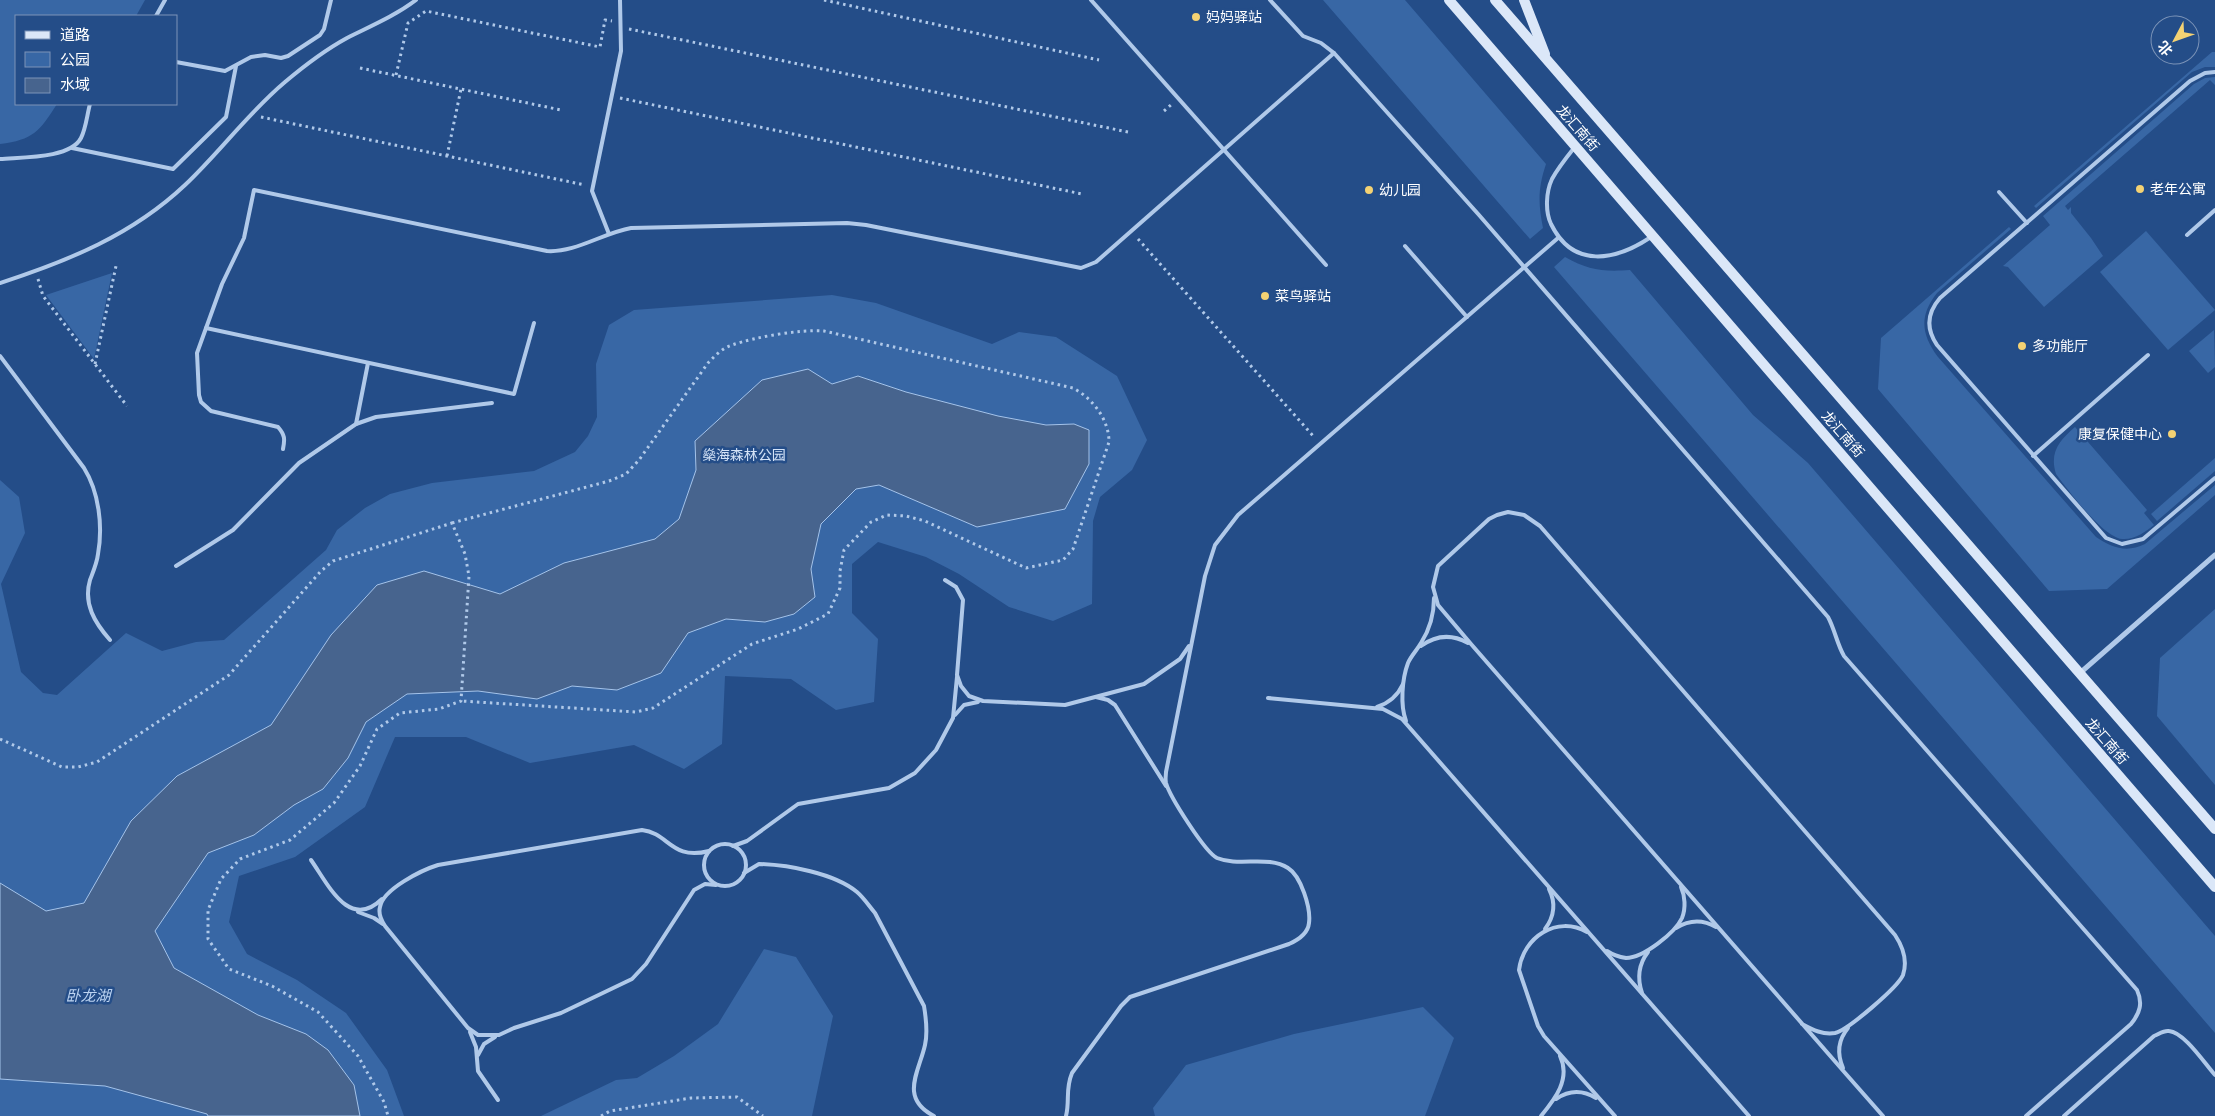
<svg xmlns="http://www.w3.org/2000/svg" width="2215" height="1116" font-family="'Asap Condensed','Noto Sans SC',sans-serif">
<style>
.green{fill:#3867a5}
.water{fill:#47648e;stroke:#a4c3ea}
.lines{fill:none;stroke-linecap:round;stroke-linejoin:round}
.path{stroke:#b0c9e9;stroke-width:3;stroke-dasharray:2.5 4;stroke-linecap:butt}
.service{stroke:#b0c9e9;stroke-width:4}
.minor{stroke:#b0c9e9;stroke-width:5}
.secondary{stroke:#dbe7f8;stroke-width:10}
.poi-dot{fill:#f4d273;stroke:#244d88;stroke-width:2}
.labels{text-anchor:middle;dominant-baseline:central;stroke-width:5;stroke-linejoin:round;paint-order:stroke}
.poi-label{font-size:14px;fill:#fff;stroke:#244d88;text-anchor:start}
.street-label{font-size:14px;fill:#fff;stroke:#244d88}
.park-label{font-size:14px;fill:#d4e3f7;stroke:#244d88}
.water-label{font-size:15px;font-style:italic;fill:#bcd3f1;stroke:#244d88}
</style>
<rect width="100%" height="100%" fill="#244d88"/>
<g class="green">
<path d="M 0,0 L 145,0 L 136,16 L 16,16 L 16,104 L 57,104 C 40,131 33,140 0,144 Z"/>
<path d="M 1323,0 L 1405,0 L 1546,164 C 1538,188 1538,203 1543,228 L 1530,239 Z"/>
<path d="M 2212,52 L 2215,52 L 2215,67 L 2205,67 L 2192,72 L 2036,208 L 2034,206 Z"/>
<path d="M 2215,77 L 2215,85 L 2210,80 L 2065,206 L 2068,210 L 2071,207 L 2071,213 L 2091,238 L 2103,256 L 2044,307 L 2008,267 L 2003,266 L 2050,225 L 2043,216 L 2194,84 L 2205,78 Z"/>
<path d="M 2009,227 L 2011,229 L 1937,293 C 1919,316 1921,334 1938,357 L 2096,537 C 2112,548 2127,553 2145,544 L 2215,485 L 2215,495 L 2107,589 L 2049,591 L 1878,389 L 1881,338 Z"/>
<path d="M 2146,231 L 2215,310 L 2168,350 L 2100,272 Z"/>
<path d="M 1565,257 C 1588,270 1603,272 1630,270 L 1753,415 L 1808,463 L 2215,936 L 2215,1033 L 1554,267 Z"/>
<path d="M 112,273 L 94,359 L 46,295 Z"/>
<path d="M 832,295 L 876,303 L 992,344 L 1019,332 L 1056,337 L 1117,376 L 1147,440 L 1132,470 L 1100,497 L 1093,521 L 1092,604 L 1053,621 L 1009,607 L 959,574 L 926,557 L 878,542 L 852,564 L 852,613 L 878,639 L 874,702 L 836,710 L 791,679 L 725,676 L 722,744 L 684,769 L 634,745 L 530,763 L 466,737 L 395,737 L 365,807 L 295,857 L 239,876 L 229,922 L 247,954 L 297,980 L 346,1013 L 387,1070 L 404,1116 L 0,1116 L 0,480 L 19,497 L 25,533 L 1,584 L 21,672 L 43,693 L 57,695 L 126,633 L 162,651 L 196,642 L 224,640 L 326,550 L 337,530 L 365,508 L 390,494 L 432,483 L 534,471 L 575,452 L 588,436 L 597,417 L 596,364 L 609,325 L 634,310 Z"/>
<path d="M 2214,330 L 2215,367 L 2208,373 L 2189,351 Z"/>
<path d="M 2075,427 L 2147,510 L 2144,513 L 2154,525 C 2145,532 2135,540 2122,539 C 2103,537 2068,490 2056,474 C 2049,452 2060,440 2075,427 Z"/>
<path d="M 2215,458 L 2215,471 L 2157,521 L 2151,514 Z"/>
<path d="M 2215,609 L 2215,785 L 2157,716 L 2160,658 Z"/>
<path d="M 764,949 L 796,957 L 833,1016 L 812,1116 L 541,1116 L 616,1080 L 637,1078 L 674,1056 L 718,1024 Z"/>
<path d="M 1423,1007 L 1454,1038 L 1425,1116 L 1155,1116 L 1153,1108 L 1186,1065 L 1294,1034 Z"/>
</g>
<path class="water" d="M 808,369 L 832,384 L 858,376 L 906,392 L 998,416 L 1046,425 L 1074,424 L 1089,430 L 1089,464 L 1065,509 L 977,527 L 879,485 L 856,489 L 821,524 L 811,569 L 815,597 L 794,614 L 765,622 L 726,619 L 688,633 L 661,673 L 617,690 L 572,686 L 537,699 L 478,691 L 407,694 L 366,722 L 348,758 L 323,789 L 294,805 L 254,835 L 208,853 L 155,931 L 174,968 L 258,1015 L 306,1034 L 328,1050 L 354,1085 L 360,1116 L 208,1116 L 207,1114 L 105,1086 L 0,1079 L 0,883 L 46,911 L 84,903 L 131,821 L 177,776 L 271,725 L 331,635 L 377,585 L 424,571 L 500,594 L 564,563 L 655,539 L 679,519 L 696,470 L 695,441 L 762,380 Z"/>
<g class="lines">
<g class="path">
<path d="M 824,0 L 1099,60"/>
<path d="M 629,29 L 1128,132"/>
<path d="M 360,68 L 561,110"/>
<path d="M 396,75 L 408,23 L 426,11 L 600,47 L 605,20 L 612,21"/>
<path d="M 620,98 L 1082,194"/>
<path d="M 1164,111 L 1172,104"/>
<path d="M 261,117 L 585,185"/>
<path d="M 447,156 L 461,89"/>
<path d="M 1138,239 L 1315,438"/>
<path d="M 38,279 L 43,296 L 127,406"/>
<path d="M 95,364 L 116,266"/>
<path d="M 452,523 L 609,481 L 626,474 L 639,460 L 708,363 C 715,356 722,348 732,345 C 755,337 801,329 824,331 L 1073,388 C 1092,398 1109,419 1109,442 L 1073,549 L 1063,560 L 1026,568 L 925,521 L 906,516 L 887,515 L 871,522 L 844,550 L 840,571 L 840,588 L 828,614 L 798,629 L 752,644 L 653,708 L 636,712 L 461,701"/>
<path d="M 0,739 L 62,767 L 78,767 L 97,762 L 229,675 L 321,571 L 333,561 L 452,523 L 465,554 L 469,576 L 461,701 L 439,709 L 400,713 L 377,729 L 360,766 L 334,803 L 290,840 L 240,859 L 221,879 L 208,910 L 208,939 L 229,969 L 272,986 L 318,1012 L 358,1056 L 384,1102 L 388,1116"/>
<path d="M 601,1116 L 610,1111 L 691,1098 L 737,1097 L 763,1116"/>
</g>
<g class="service">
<path d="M 1091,0 L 1326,265"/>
<path d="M 1270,0 L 1303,36 L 1321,43 L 1334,53 L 1479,215 L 1828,617 C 1835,630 1837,644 1844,656 L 2137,990 C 2143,1003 2140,1013 2131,1024 L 2026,1116"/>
<path d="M 156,16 L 165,0"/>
<path d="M 176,62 L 225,71 L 251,57 L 265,55 L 281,58 L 288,56 L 320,35 L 324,29 L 331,0"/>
<path d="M 2215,72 L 2205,73 L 2190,81 L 1940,298 C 1927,313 1926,329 1937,345 L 2106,538 L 2122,544 L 2143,539 L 2215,478"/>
<path d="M 72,148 L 173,169 L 226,117 L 236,66"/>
<path d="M 1574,148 C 1566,158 1558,168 1552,179 C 1546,192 1545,211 1551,224 C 1573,269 1615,261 1651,237"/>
<path d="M 0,159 C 21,157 70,159 81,138 C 86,128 87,115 90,104"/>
<path d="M 1999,192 L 2027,223"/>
<path d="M 609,234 L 592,191 L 621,51 L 620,0"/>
<path d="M 2187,235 L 2215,210"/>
<path d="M 1405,246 L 1467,317"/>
<path d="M 0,283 C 68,261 132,235 185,185 C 220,152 248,113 285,82 C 304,66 325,50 347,38 C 371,26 395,16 416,0"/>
<path d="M 206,328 L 514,394 L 534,323"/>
<path d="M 0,356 L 84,468 C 99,492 103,526 98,554 C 97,563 93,572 90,580 C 83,604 95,623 110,640"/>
<path d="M 356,424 L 376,417 L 492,403"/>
<path d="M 283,449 C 285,439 285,435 278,427 L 211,411 L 201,402 L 199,395 L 197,353 L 222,284 L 244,238 L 254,190 L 547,251 C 575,253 603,233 631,228 L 847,223 L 866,225 L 1081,268 L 1096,262 L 1334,53"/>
<path d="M 2033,456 L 2148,355"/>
<path d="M 176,566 L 233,530 L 299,463 L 356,424 L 368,363"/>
<path d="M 945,580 L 956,587 L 963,600 L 957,675 L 961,686 L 969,696 L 983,701 L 1065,705 L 1144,684 L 1180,659 L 1189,646"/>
<path d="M 1421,646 C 1436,635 1452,634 1468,643"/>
<path d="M 1096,697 L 1108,700 L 1115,705 L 1166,786"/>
<path d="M 1268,698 L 1383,709 L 1402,719 L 1749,1116"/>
<path d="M 1377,707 C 1389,703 1398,695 1403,684"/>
<path d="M 955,715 L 964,705 L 978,702"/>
<path d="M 1406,721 C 1400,705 1402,679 1408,663 C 1411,656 1417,650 1421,643 C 1430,629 1434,614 1434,598"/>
<circle cx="725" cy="865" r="21"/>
<path d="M 733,846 L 747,841 L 798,804 L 889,788 L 915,773 L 936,750 L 953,718 L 957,677"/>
<path d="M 709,851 C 671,861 669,833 642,830 L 438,865 C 422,870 383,889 380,907 C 378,914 381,920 385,926 L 468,1028 L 478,1035 L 499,1035 L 514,1028 L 561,1013 L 632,979 L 646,964 L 694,890 L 705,884 L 716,885"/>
<path d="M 311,860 C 328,884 349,931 382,899"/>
<path d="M 744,873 L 759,864 C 788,865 834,873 857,892 C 864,898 869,906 875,913 L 924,1006 C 926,1018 928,1032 925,1045 C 919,1072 899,1098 934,1116"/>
<path d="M 358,912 L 374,918 L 383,924"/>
<path d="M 1676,928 C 1689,920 1702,919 1716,927"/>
<path d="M 1545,929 C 1554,917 1556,903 1549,889"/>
<path d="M 1587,932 C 1557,915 1523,937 1519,970 L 1538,1026 L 1544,1036 L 1615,1116"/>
<path d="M 1607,951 C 1613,955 1619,957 1626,958 C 1643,958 1675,933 1682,918 C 1686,908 1685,896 1681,887"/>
<path d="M 1642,993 C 1637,978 1638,965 1648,952"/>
<path d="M 1802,1024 C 1813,1030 1823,1035 1835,1033 C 1848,1030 1898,987 1903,975 C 1908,960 1903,947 1895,935 L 1540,526 L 1524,515 L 1508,512 L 1497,515 L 1489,519 L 1438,566 L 1433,587 L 1438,605 L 1471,644 L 1846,1074 L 1883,1116"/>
<path d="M 470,1032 L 476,1047 L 478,1071 L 498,1100"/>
<path d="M 478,1055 L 484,1044 L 495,1037"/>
<path d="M 1843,1068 C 1837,1054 1838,1040 1848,1028"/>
<path d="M 1556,1099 C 1569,1090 1583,1090 1596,1098"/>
<path d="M 1066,1116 C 1070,1100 1065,1090 1072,1073 L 1121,1006 L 1130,997 L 1289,944 C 1298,940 1308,933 1309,923 C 1311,908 1301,876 1288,868 C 1268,855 1239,867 1217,858 C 1205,852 1170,797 1166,783 C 1165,779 1166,775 1166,772 L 1205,576 L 1215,545 L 1238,515 L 1558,238"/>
<path d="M 1541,1116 C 1555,1099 1571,1079 1560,1056"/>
<path d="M 2064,1116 L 2154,1036 C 2159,1034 2164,1030 2169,1031 C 2184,1032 2205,1064 2215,1075"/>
</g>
<path class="minor" d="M 2080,673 L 2215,555"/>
<g class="secondary">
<path d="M 1449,0 L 2215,887"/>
<path d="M 1495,0 L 2215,829"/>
<path d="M 1524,0 L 1545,54"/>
</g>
</g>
<g class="poi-dot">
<circle cx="1196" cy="17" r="5"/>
<circle cx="2140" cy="189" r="5"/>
<circle cx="1369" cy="190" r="5"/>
<circle cx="1265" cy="296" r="5"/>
<circle cx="2022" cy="346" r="5"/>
<circle cx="2172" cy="434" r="5"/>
</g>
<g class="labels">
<g class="poi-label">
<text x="1206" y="17">妈妈驿站</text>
<text x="2150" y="189">老年公寓</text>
<text x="1379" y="190">幼儿园</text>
<text x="1275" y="296">菜鸟驿站</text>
<text x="2032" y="346">多功能厅</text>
<text x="2162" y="434" text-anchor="end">康复保健中心</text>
</g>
<g class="street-label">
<text transform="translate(1578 128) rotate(49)">龙汇南街</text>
<text transform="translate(1843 434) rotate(49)">龙汇南街</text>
<text transform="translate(2107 741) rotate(49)">龙汇南街</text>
</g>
<g class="park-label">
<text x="744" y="455">燊海森林公园</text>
</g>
<g class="water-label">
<text x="88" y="995">卧龙湖</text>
</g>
</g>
<rect x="15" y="15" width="162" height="90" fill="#244d88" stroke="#7c94b8"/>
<rect x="25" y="31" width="25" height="8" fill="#dbe7f8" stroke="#7c94b8"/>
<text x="60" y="40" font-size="15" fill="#ffffff">道路</text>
<rect x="25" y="52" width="25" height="15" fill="#3867a5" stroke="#7c94b8"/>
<text x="60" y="65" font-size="15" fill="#ffffff">公园</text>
<rect x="25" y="78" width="25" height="15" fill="#47648e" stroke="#7c94b8"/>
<text x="60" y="90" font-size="15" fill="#ffffff">水域</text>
<g transform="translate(2175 40) rotate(229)"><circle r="24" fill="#244d88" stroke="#7c94b8"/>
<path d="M0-4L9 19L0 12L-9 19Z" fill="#f4d273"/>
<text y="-8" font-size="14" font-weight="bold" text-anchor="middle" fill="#ffffff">北</text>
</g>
</svg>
